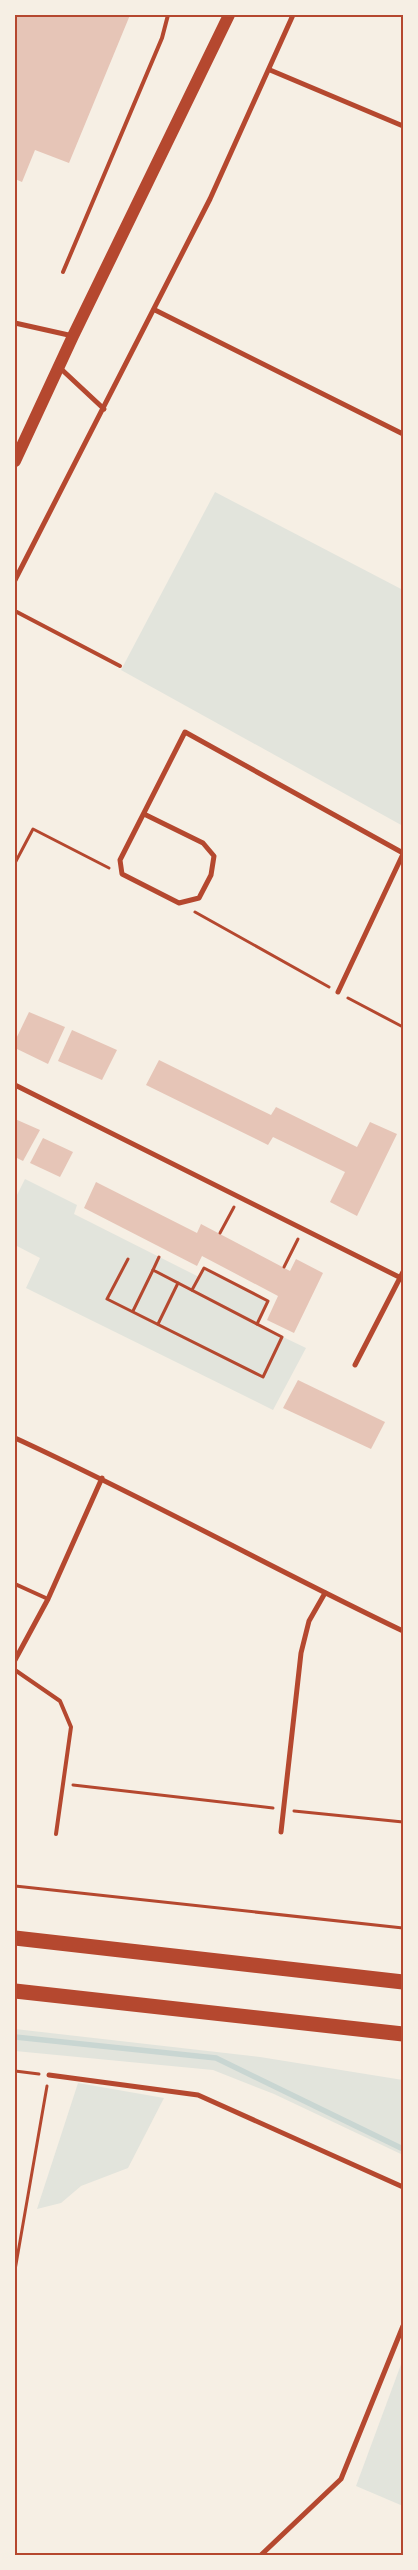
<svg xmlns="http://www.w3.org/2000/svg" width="418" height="2570" font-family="'Open Sans',sans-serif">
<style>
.green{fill:#e2e4dc}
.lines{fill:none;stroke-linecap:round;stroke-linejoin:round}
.stream{stroke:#c9d6d2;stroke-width:5.5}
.building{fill:#e6c5b7}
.path{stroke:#b5482f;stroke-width:3}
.service{stroke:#b5482f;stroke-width:4}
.minor{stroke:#b5482f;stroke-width:5}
.primary{stroke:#b5482f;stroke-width:12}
.motorway{stroke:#b5482f;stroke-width:15}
.neatline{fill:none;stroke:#b5482f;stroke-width:2}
</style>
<rect width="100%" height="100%" fill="#f6efe4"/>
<g class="green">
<path d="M 215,492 L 403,590 L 403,826 L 121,670 Z"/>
<path d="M 25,1179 L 77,1205 L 74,1214 L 199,1277 L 204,1268 L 268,1301 L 256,1324 L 306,1348 L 273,1410 L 26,1288 L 40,1258 L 15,1245 L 15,1199 Z"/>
<path d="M 15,2029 L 260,2057 L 403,2080 L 403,2155 L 274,2094 L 213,2070 L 15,2051 Z"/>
<path d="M 78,2083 L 164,2098 L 128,2168 L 81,2186 L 61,2203 L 37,2209 Z"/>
<path d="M 403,2359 L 403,2506 L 356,2486 Z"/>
</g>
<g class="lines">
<path class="stream" d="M 15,2037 L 216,2058 L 403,2149"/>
</g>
<g class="building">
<path d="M 15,15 L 130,15 L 69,163 L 35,150 L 22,182 L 15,179 Z"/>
<path d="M 29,1012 L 65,1027 L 48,1064 L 15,1048 L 15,1041 Z"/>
<path d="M 72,1030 L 117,1050 L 102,1080 L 58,1061 Z"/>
<path d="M 159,1060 L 271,1115 L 276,1107 L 357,1147 L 370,1122 L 397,1134 L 357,1216 L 330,1202 L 345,1172 L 273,1137 L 268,1145 L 146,1085 Z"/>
<path d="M 15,1119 L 40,1130 L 23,1161 L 15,1157 Z"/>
<path d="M 43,1138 L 73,1152 L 60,1177 L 30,1163 Z"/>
<path d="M 96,1182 L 197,1233 L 201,1224 L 290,1271 L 296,1259 L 323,1273 L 294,1333 L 267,1320 L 278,1296 L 202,1256 L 197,1266 L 84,1208 Z"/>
<path d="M 298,1380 L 385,1422 L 371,1449 L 283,1408 Z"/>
</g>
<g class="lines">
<g class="path">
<path d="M 15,863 L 33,829 L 109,868"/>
<path d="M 195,912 L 329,987"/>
<path d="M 348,998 L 403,1027"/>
<path d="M 220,1233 L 234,1207"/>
<path d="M 128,1259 L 107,1299 L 263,1377 L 282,1337 L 153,1270 L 159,1257"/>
<path d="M 284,1267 L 298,1239"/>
<path d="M 192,1290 L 204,1268 L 268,1301 L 257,1324"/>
<path d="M 133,1311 L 153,1270"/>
<path d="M 158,1324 L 178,1283"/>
<path d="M 73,1785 L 273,1808"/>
<path d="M 294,1811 L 403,1822"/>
<path d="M 15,1886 L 403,1928"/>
<path d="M 15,2071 L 39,2074"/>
<path d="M 15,2270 L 47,2086"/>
</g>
<g class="service">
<path d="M 63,272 L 162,38 L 168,15"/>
<path d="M 15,611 L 120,666"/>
<path d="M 15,1584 L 48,1599"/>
<path d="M 15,1670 L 60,1701 L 71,1727 L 56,1834"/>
</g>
<g class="minor">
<path d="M 270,70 L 403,126"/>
<path d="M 155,310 L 403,434"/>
<path d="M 15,323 L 73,336"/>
<path d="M 59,367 L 104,409"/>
<path d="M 15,580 L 210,199 L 293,15"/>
<path d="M 144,814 L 203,843 L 214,856 L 211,875 L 199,898 L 179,903 L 122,874 L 120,860 L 185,732 L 403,853"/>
<path d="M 338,992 L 403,854"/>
<path d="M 15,1085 L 403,1279"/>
<path d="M 355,1365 L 403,1272"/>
<path d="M 15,1438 C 146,1498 273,1569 403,1631"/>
<path d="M 15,1660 L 48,1599 L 102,1478"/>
<path d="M 281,1832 L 301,1653 L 309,1621 L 325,1593"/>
<path d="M 49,2075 L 198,2095 L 403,2187"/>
<path d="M 261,2555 L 341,2479 L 403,2326"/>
</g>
<path class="primary" d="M 15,461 L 73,336 L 229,15"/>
<g class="motorway">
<path d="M 15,1938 L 403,1982"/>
<path d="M 15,1991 L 403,2034"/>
</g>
</g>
<rect width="418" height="2570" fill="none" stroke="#f6efe4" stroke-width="32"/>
<rect x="16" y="16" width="386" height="2538" class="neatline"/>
</svg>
